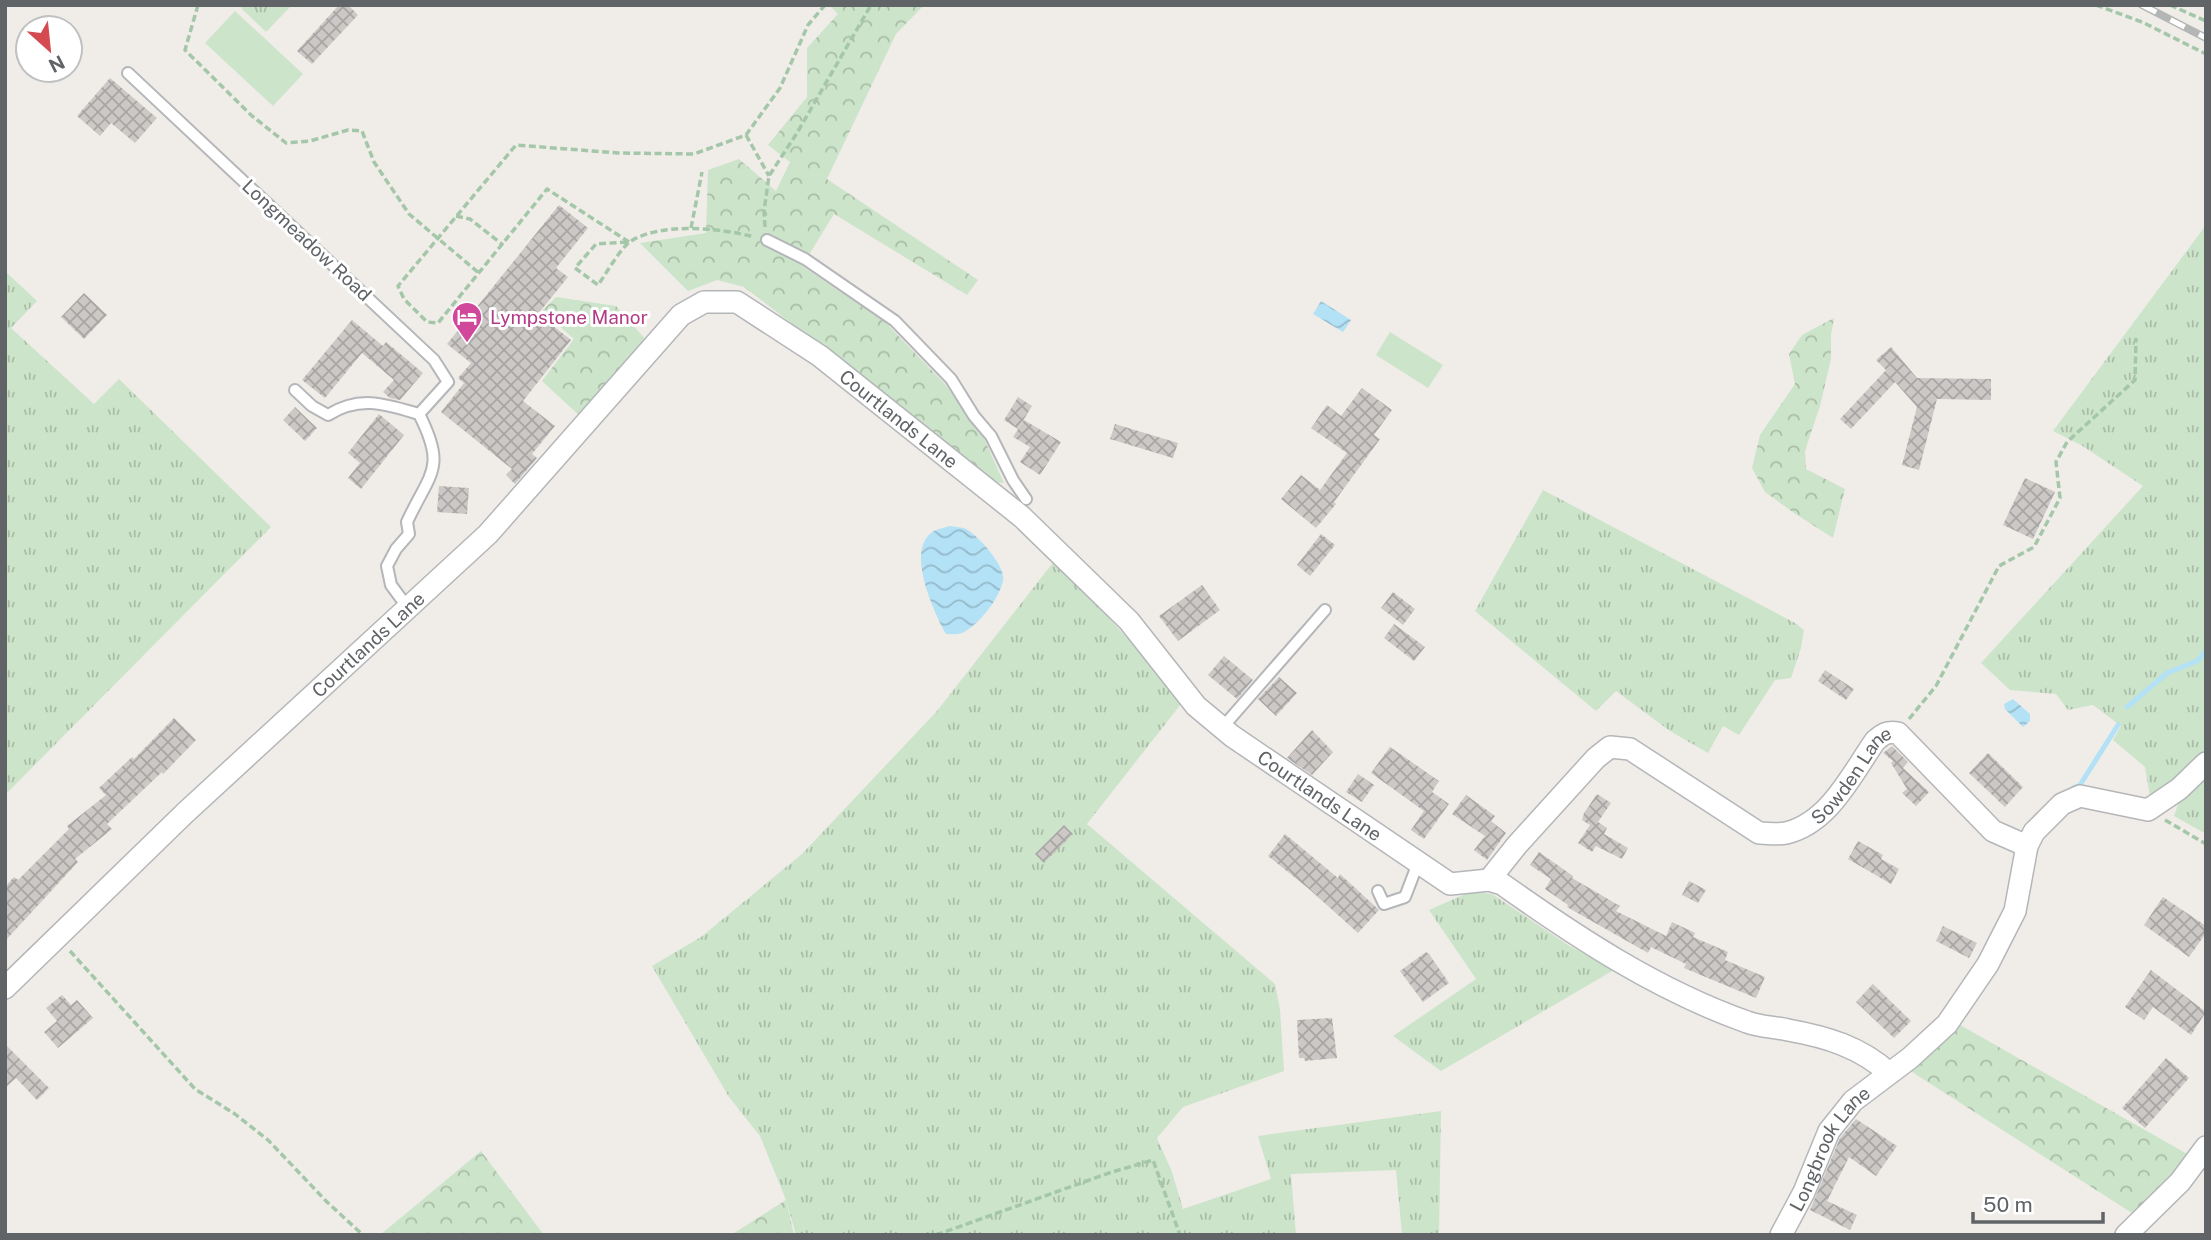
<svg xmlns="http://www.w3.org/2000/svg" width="2211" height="1240" font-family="'Public Sans',sans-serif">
<defs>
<pattern id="grass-tufts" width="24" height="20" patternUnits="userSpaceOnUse" patternTransform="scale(1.75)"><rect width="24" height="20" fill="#cce4c9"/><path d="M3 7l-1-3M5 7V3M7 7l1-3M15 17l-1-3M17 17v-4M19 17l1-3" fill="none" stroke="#a9bca7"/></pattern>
<pattern id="forest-crowns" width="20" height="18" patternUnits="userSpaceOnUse" patternTransform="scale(1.75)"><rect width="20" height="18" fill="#cce4c9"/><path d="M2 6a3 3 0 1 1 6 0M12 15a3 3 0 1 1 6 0" fill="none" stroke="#a9bca7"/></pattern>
<pattern id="water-waves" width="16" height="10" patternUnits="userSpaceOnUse" patternTransform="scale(1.75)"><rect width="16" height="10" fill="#b3e1f5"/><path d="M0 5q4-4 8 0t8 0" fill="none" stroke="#95baca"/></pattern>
<pattern id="building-cross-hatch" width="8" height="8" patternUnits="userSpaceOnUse" patternTransform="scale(1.75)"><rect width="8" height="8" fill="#cbc8c5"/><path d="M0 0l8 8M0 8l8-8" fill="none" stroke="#a8a6a4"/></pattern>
</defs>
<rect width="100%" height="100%" fill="#f0ede9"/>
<g fill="url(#grass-tufts)">
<path d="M 243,5 L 292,5 L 266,32 L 241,8 Z"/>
<path d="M 2206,225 L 2206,755 L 2185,778 L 2150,797 L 2145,767 L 2113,740 L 2121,726 L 2093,705 L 2068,710 L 2056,694 L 2010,690 L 1981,663 L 2143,486 L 2081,445 L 2053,431 Z"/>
<path d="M 5,271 L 37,301 L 11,328 L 94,404 L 119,379 L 271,527 L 5,795 Z"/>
<path d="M 1543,490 L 1795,623 L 1804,630 L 1801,648 L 1791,678 L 1775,680 L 1739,735 L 1723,726 L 1708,753 L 1670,731 L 1616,691 L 1596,711 L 1475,611 Z"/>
<path d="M 1055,560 L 1169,683 L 1181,704 L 1087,824 L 1275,984 L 1280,1009 L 1284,1071 L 1183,1107 L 1157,1138 L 1172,1172 L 1183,1209 L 1271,1179 L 1258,1136 L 1441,1111 L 1439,1235 L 1402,1235 L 1396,1170 L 1291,1174 L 1296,1235 L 796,1235 L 786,1200 L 760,1136 L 729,1097 L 652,966 L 701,937 L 802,854 L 937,711 Z"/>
<path d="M 2206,776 L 2206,834 L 2174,816 L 2179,802 Z"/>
<path d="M 1472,891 L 1492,894 L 1568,945 L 1614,970 L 1441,1071 L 1393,1036 L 1476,979 L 1429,910 Z"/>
</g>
<g fill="url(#forest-crowns)">
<path d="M 829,5 L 924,5 L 896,34 L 827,179 L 978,280 L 967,295 L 834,214 L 802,266 L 886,323 L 944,383 L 982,434 L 1004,483 L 984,481 L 808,336 L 744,287 L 717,280 L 688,291 L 640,243 L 706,233 L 708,170 L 739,159 L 776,191 L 790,162 L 768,145 L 807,97 L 807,48 L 838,14 Z"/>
<path d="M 556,297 L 616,306 L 647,341 L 582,418 L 542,381 L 574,339 L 542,311 Z"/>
<path d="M 1834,318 L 1831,335 L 1831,359 L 1820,406 L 1805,451 L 1806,469 L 1845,489 L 1833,538 L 1794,513 L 1765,492 L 1752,468 L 1760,435 L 1795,384 L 1789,354 L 1802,335 Z"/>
<path d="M 1955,1022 L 2189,1155 L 2135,1215 L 1909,1070 Z"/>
<path d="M 481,1151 L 544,1235 L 380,1235 Z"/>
<path d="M 786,1200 L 794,1235 L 731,1235 Z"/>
</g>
<g fill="#cce4c9">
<path d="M 235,11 L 303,74 L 273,106 L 205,43 Z"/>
<path d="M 1390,332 L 1443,365 L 1428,388 L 1376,355 Z"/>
</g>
<g fill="url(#water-waves)">
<path d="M 1321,301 L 1351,320 L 1343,332 L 1313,314 Z"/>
<path d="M 950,526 C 955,527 962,527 966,529 C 979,536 1007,568 1003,581 C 999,599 979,625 962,633 C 957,635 951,634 946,634 C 934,612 904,548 934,531 C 939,529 945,527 950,526 Z"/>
<path d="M 2013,699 L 2030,714 L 2030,721 L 2023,727 L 2005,709 L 2004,704 Z"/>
</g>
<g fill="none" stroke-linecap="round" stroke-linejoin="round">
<g stroke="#b3e1f5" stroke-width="5">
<path d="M 2127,707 L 2167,673 L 2197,661 L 2206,651"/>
<path d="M 2073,788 L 2080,785 L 2118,725"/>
</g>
</g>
<g fill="url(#building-cross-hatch)">
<path d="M 339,5 L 348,5 L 358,15 L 312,64 L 297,51 Z"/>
<path d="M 110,78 L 157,118 L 135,143 L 111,123 L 100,136 L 77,116 Z"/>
<path d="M 559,205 L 588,228 L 556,268 L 568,277 L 538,314 L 571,340 L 523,401 L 555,426 L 532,454 L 537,458 L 515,484 L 506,475 L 512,469 L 441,412 L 464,383 L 458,378 L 471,363 L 447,344 Z"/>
<path d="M 84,293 L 107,315 L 84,339 L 61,317 Z"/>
<path d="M 352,320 L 383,346 L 386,342 L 423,373 L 400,400 L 390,398 L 383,392 L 394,380 L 362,353 L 325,398 L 302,380 Z"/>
<path d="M 1891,347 L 1917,378 L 1991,379 L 1991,400 L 1937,399 L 1919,470 L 1902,465 L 1917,407 L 1895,382 L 1851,429 L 1840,419 L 1886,370 L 1876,360 Z"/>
<path d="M 1362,388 L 1392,410 L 1374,435 L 1380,439 L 1334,502 L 1336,504 L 1316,528 L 1281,499 L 1301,475 L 1320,490 L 1347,453 L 1311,428 L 1327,405 L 1341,416 Z"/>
<path d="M 1018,397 L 1032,406 L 1018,429 L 1004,420 Z"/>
<path d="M 295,407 L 317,428 L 305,441 L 283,420 Z"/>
<path d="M 379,414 L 404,435 L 361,489 L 348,478 L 360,463 L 348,453 Z"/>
<path d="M 1024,420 L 1061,442 L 1040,475 L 1020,462 L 1030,447 L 1013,437 Z"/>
<path d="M 1115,424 L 1178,443 L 1173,458 L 1110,439 Z"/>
<path d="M 2025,478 L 2055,492 L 2033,539 L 2003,525 Z"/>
<path d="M 439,486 L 469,488 L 467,514 L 437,512 Z"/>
<path d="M 1321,534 L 1335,545 L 1310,576 L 1297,565 Z"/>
<path d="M 1202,585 L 1220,610 L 1178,641 L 1159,616 Z"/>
<path d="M 1393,592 L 1415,609 L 1403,625 L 1381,608 Z"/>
<path d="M 1394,624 L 1425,647 L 1414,661 L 1384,638 Z"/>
<path d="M 1224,656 L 1253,680 L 1237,699 L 1208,675 Z"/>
<path d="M 1825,670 L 1854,689 L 1846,700 L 1818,681 Z"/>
<path d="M 1279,677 L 1297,693 L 1276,716 L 1258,699 Z"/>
<path d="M 174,718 L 196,740 L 163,774 L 162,772 L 107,824 L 112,829 L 75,859 L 78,862 L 5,941 L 5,887 L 14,877 L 18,880 L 69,829 L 67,826 L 106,795 L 99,788 L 132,757 L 134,759 Z"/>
<path d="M 1312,730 L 1333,752 L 1312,775 L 1287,758 Z"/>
<path d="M 1892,746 L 1908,762 L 1903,768 L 1929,792 L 1916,806 L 1902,793 L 1907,789 L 1891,763 L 1893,761 L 1883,753 Z"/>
<path d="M 1390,747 L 1439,781 L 1432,792 L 1449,804 L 1424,839 L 1411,830 L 1424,811 L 1371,773 Z"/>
<path d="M 1988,753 L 2023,787 L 2005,807 L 1969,773 Z"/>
<path d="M 1358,774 L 1374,785 L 1362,802 L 1346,792 Z"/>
<path d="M 1597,794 L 1611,803 L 1598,822 L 1607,828 L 1604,834 L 1628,848 L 1622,859 L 1596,846 L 1592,852 L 1578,843 L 1590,825 L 1582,820 L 1584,813 Z"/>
<path d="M 1466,795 L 1495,816 L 1491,821 L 1506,833 L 1487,860 L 1474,850 L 1485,836 L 1452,814 Z"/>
<path d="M 1064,825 L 1073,834 L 1044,863 L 1035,854 Z"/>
<path d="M 1285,834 L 1338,878 L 1340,874 L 1379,910 L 1358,933 L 1309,889 L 1268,856 Z"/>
<path d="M 1858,841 L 1883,855 L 1881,859 L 1899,869 L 1891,884 L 1848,859 Z"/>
<path d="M 1539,852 L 1573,876 L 1572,878 L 1620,906 L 1616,911 L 1666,936 L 1672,922 L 1695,933 L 1693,937 L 1728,952 L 1725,960 L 1765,977 L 1756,998 L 1684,968 L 1686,964 L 1651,947 L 1648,953 L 1567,907 L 1568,905 L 1545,889 L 1551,879 L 1530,865 Z"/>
<path d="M 1689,881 L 1706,890 L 1698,903 L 1682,895 Z"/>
<path d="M 2163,897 L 2206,926 L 2206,933 L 2189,957 L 2144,925 Z"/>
<path d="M 1943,926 L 1977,943 L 1969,958 L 1936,941 Z"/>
<path d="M 1426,952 L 1429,954 L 1449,983 L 1423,1002 L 1400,971 Z"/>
<path d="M 2151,970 L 2206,1012 L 2191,1035 L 2153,1007 L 2144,1020 L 2125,1007 Z"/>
<path d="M 1873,984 L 1911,1021 L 1894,1038 L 1856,1002 Z"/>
<path d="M 62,995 L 71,1005 L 77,1000 L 93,1018 L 58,1048 L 44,1032 L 57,1021 L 46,1008 Z"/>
<path d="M 1332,1018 L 1337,1058 L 1305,1061 L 1304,1058 L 1299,1058 L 1297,1020 Z"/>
<path d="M 5,1044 L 49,1088 L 37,1100 L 16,1078 L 5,1088 Z"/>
<path d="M 2166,1058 L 2189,1078 L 2145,1128 L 2122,1108 Z"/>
<path d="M 1856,1119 L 1897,1146 L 1876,1176 L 1849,1157 L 1827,1201 L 1857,1215 L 1850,1230 L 1810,1210 L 1840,1138 Z"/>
</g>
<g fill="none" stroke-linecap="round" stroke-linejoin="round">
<g stroke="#b4b6b9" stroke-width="14">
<g id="service">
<path d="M 128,73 L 434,360 L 448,382 L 419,414"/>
<path d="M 767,240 L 805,259 L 895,321 L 951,379 L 974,416 L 991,436 L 1013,480 L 1026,499"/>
<path d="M 295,390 L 312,406 L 328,415 C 360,395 385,404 419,414 C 447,469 430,472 407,522 L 409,534 L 396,549 L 387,566 L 391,585 L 408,608"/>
<path d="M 1222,728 L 1325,610"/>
<path d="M 1378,891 L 1384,904 L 1405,897 L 1418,863"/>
</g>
</g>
<g stroke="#b4b6b9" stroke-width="24">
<g id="minor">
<path id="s1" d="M 1489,880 L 1517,845 L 1596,758 L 1610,747 L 1630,749 L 1759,833 C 1768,833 1778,835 1786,833 C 1829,823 1852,774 1875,741 C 1883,734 1887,731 1898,733 L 1993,831 L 2027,846"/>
<path id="s2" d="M 5,988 L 185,813 L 488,534 L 681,315 L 704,302 L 737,302 L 820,356 L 1022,517 L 1129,621 L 1196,706 L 1232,736 L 1450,884 L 1489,880 L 1502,884 C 1578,938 1657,990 1747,1022 C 1760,1027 1775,1027 1788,1030 C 1827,1037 1860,1047 1889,1073"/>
<path id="s3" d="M 1781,1235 L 1804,1192 L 1829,1131 L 1853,1101 L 1910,1058 L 1947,1024 L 1988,964 L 2015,911 L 2027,846 L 2034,832 L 2062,804 L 2080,796 L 2148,810 L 2179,789 L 2206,763"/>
<path d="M 2126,1235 L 2180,1182 L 2206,1147"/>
</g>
</g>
<g stroke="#a4c7a9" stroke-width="3.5" stroke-dasharray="7 3.5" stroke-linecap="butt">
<path d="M 198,5 L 185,50 L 251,115 L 286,143 L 310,141 L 348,130 L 362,131 L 374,162 L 409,214 L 479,273"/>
<path d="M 2096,5 L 2142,22 L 2206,54"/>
<path d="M 2170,5 L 2206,21"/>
<path d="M 746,135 L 769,176"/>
<path d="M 456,216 L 470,219 L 503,245"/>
<path d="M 765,227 L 764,211 L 769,176 L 797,133 L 871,5"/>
<path d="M 691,228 L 702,172"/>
<path d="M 627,242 L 596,244 L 575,268 L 598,285 C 606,274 621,247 631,241 C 662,222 721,228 754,237"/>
<path d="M 629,242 L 547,189 L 438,323 L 427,322 L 404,299 L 398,286 L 516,145 L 618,153 L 694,154 L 746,135 L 780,88 L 808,25 L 825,5"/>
<path d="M 1909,719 L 1936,686 L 1999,566 L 2034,547 L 2060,498 L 2056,462 L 2067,442 L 2135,380 L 2136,338"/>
<path d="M 2165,820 L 2206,844"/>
<path d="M 70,951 L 195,1089 L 235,1114 L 268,1140 L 327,1202 L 363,1235"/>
<path d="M 936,1235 L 1109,1173 L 1153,1160 L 1180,1235"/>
</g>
<use href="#service" stroke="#fff" stroke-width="10"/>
<use href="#minor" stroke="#fff" stroke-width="21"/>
<g stroke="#b4b5b5" stroke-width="8">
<path id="rail" d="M 2142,5 L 2206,38"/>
</g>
<use href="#rail" stroke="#fff" stroke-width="5" stroke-dasharray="16" stroke-linecap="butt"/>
</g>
<defs>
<g id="hotel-pin" transform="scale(1.575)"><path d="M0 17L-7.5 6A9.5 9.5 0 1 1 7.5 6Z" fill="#d1479c" stroke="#fff"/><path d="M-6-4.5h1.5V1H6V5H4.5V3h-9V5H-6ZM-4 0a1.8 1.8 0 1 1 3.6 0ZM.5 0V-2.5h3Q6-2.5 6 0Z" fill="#fff"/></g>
</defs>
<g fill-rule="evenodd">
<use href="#hotel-pin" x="467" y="317"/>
</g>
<g text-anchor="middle" stroke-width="6" stroke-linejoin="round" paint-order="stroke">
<g font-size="19" fill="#606467" stroke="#fff">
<text transform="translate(307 240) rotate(43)" y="7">Longmeadow Road</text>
<text dy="7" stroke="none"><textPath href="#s2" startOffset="1214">Courtlands Lane</textPath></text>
<text dy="7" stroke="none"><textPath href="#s2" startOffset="500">Courtlands Lane</textPath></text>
<text dy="7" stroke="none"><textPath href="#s1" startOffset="471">Sowden Lane</textPath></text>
<text dy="7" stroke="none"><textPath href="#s2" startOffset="1782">Courtlands Lane</textPath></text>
<text dy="7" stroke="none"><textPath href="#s3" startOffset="100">Longbrook Lane</textPath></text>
</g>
<g font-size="19" fill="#b23c85" stroke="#fff" text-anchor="start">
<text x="490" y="324">Lympstone Manor</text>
</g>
</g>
<rect width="2211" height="1240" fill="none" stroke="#606467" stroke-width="14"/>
<g transform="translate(49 49) rotate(153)"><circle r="33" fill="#ffffff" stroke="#bfc1c2" stroke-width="2"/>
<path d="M0-5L12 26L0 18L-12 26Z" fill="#d54951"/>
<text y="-10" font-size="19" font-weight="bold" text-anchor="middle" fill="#606467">N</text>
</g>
<path d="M1973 1212v10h130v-10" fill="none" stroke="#606467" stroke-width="3.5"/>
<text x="1983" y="1212" font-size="21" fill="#606467" stroke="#ffffff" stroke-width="5" paint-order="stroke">50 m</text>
</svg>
